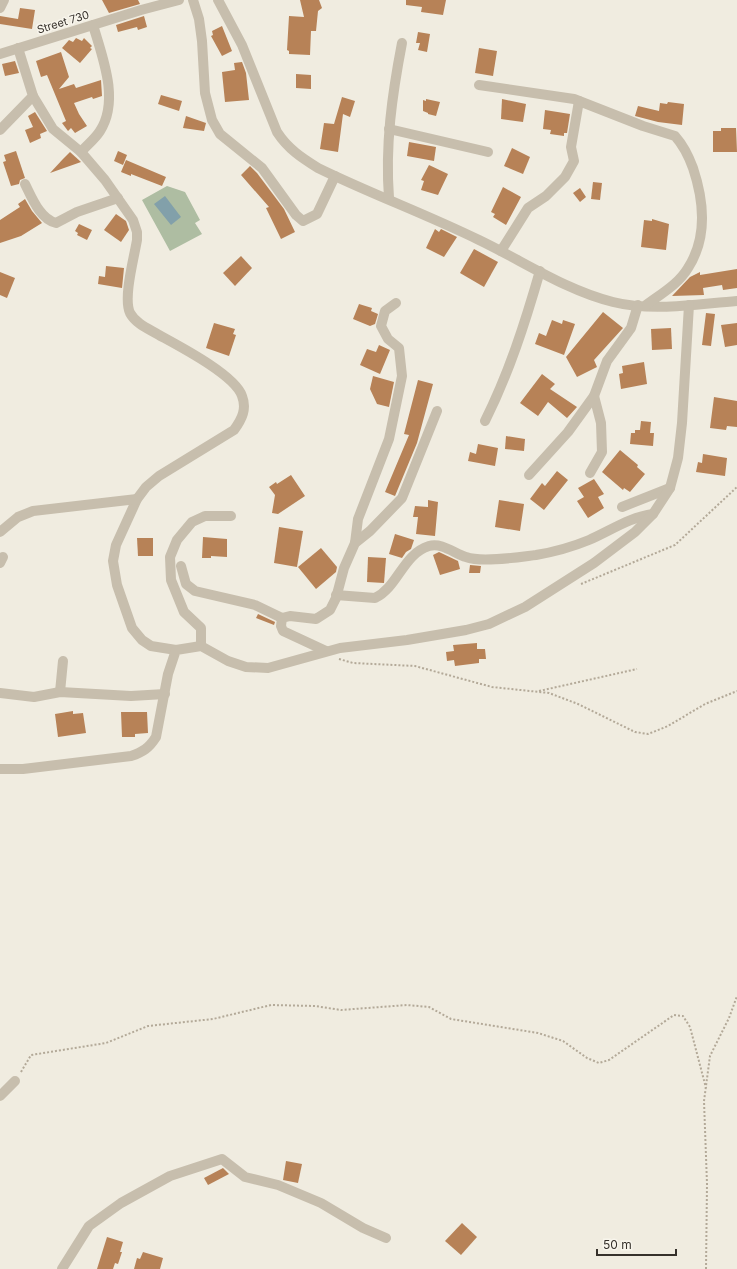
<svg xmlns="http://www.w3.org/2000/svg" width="737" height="1269" font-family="Inter,sans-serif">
<rect width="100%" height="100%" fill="#f0ece0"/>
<path fill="#aebda2" d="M 167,186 L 185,192 L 200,220 L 195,223 L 202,234 L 170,251 L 142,200 Z"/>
<path fill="#82a0aa" d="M 165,196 L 181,217 L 171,225 L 154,204 Z"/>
<g fill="#b78257">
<path d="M 102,0 L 138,0 L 140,4 L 109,13 Z"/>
<path d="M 300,0 L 319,0 L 322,8 L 318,11 L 316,31 L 311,31 L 310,55 L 289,54 L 289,51 L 287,50 L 289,16 L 304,17 Z"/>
<path d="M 406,0 L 446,0 L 443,15 L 421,12 L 422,7 L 406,5 Z"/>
<path d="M 20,8 L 35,10 L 32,29 L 0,24 L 0,16 L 18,19 Z"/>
<path d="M 144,16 L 147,27 L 138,30 L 137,27 L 118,32 L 116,25 Z"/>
<path d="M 222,26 L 232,51 L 222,56 L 211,36 L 213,35 L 212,31 Z"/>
<path d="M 418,32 L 430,34 L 427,52 L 418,50 L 420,43 L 416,43 Z"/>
<path d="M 76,38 L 82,41 L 84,38 L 92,46 L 90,48 L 92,49 L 80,63 L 62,48 L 69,40 L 73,42 Z"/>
<path d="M 479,48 L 497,51 L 493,76 L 475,73 Z"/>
<path d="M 61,52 L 69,77 L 59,89 L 74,84 L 76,88 L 101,80 L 102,96 L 93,99 L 92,97 L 74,103 L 79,114 L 87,126 L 75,133 L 71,128 L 68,131 L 62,123 L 66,121 L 47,75 L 41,77 L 36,61 Z"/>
<path d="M 15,61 L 19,73 L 5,76 L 2,64 Z"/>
<path d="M 242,62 L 246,73 L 249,100 L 225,102 L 222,72 L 235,70 L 234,63 Z"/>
<path d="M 296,74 L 311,75 L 311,89 L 296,88 Z"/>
<path d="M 161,95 L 182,101 L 179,111 L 158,104 Z"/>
<path d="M 342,97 L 355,101 L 350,117 L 343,114 L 338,152 L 320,149 L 324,123 L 334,124 Z"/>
<path d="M 426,99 L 440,102 L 436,116 L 428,114 L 428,113 L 423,111 L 423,100 L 426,101 Z"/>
<path d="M 502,99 L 526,104 L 523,122 L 501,119 Z"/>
<path d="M 668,102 L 684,104 L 682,125 L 658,122 L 635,116 L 638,106 L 659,111 L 660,103 L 667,104 Z"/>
<path d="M 545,110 L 570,114 L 567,133 L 564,133 L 564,136 L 550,134 L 551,130 L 543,129 Z"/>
<path d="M 35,112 L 47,131 L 40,134 L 41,138 L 30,143 L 25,130 L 33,127 L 28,116 Z"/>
<path d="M 186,116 L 206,123 L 204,131 L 183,128 Z"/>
<path d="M 721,128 L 736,128 L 737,152 L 713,152 L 713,131 L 721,131 Z"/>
<path d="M 409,142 L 436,147 L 434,161 L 407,156 Z"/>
<path d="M 512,148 L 530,157 L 523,174 L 504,166 Z"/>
<path d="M 16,151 L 25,178 L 20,180 L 19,184 L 11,186 L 3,162 L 6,161 L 4,155 Z"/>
<path d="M 118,151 L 127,155 L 123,165 L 114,161 Z"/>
<path d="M 70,152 L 81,162 L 50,173 L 63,159 Z"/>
<path d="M 126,160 L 166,177 L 162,186 L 131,174 L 131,176 L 121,172 Z"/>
<path d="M 429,165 L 448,174 L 438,195 L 421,190 L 424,181 L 421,180 Z"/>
<path d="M 250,166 L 257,173 L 284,209 L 295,232 L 281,239 L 266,208 L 269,207 L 241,175 Z"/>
<path d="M 593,182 L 602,183 L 600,200 L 591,199 Z"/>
<path d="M 503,187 L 521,197 L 506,225 L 493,217 L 495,214 L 491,212 Z"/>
<path d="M 580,188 L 586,197 L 580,202 L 573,193 Z"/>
<path d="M 25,199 L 32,211 L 42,223 L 21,236 L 0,243 L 0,220 L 20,207 L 18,204 Z"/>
<path d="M 116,214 L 126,221 L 129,230 L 121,242 L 104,230 Z"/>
<path d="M 652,219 L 669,224 L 666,250 L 641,247 L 644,220 L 652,221 Z"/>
<path d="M 79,224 L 92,230 L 87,240 L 77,235 L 78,233 L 75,231 Z"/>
<path d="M 435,229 L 439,232 L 441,229 L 457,237 L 444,257 L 426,248 Z"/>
<path d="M 474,249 L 498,262 L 484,287 L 460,273 Z"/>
<path d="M 241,256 L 252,268 L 235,286 L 223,273 Z"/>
<path d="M 106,266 L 124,268 L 122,288 L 98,284 L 99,276 L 105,277 Z"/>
<path d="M 737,269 L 737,288 L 723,290 L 722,285 L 703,288 L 704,295 L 672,296 L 690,277 L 700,272 L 700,275 Z"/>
<path d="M 0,272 L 15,278 L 7,298 L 0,295 Z"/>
<path d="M 359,304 L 372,308 L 371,311 L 378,314 L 375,324 L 370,326 L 353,319 Z"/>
<path d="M 603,312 L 623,328 L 594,360 L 597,367 L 577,377 L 566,357 Z"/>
<path d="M 706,313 L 715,314 L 711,346 L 702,345 Z"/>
<path d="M 552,320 L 562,324 L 563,320 L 575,324 L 564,355 L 535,344 L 539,333 L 546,336 Z"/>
<path d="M 214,323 L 235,329 L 233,334 L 236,335 L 229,356 L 206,348 Z"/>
<path d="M 737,323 L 737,345 L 725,347 L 721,325 Z"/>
<path d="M 671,328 L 672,349 L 652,350 L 651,329 Z"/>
<path d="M 379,345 L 390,350 L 380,374 L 360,365 L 367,349 L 376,352 Z"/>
<path d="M 644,362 L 647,384 L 621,389 L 619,374 L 623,373 L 622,366 Z"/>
<path d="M 542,374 L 555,384 L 550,389 L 577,407 L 567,418 L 548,402 L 538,416 L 520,403 Z"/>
<path d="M 373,376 L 394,382 L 389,407 L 377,404 L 370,389 Z"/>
<path d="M 418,380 L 433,384 L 417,443 L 395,496 L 385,492 L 409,435 L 404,434 Z"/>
<path d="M 714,397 L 737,401 L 737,427 L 727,426 L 726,430 L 710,428 Z"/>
<path d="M 641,421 L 651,422 L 650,433 L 654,433 L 653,446 L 630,444 L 631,433 L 635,433 L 635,430 L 640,430 Z"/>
<path d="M 506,436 L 525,439 L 524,451 L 505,449 Z"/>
<path d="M 478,444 L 498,448 L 495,466 L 468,461 L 470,452 L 476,454 Z"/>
<path d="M 620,450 L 638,465 L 637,467 L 645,474 L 630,492 L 624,488 L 623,490 L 602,472 Z"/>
<path d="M 703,454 L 727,458 L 725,476 L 696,472 L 698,462 L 702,463 Z"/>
<path d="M 557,471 L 568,480 L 544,510 L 530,499 L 542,483 L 545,486 Z"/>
<path d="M 291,475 L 305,496 L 278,514 L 272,513 L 275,495 L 269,487 L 276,482 L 277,484 Z"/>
<path d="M 594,479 L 604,494 L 598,497 L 604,508 L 588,518 L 577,501 L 584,497 L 578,488 Z"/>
<path d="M 428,500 L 438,502 L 435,536 L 416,534 L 418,517 L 413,517 L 415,506 L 428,507 Z"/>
<path d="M 499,500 L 524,504 L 520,531 L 495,527 Z"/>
<path d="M 279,527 L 303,531 L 297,567 L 274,563 Z"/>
<path d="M 395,534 L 414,540 L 411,549 L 406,552 L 402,558 L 389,554 Z"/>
<path d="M 203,537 L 227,539 L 227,557 L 211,556 L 211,558 L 202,558 Z"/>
<path d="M 137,538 L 153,538 L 153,556 L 138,556 Z"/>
<path d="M 321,548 L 337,567 L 336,572 L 316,589 L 298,567 Z"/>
<path d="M 439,552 L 458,561 L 460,569 L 440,575 L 433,555 Z"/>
<path d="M 368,557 L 386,558 L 384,583 L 367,582 Z"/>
<path d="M 470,565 L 481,566 L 480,573 L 469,573 Z"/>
<path d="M 258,614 L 275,622 L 274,625 L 256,618 Z"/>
<path d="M 477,643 L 477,649 L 485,649 L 486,659 L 479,659 L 479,663 L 455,666 L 454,660 L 447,661 L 446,652 L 454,651 L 453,645 Z"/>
<path d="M 73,711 L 73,714 L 83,713 L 86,733 L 58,737 L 55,714 Z"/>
<path d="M 121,712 L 147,712 L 148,733 L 135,734 L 135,737 L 122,737 Z"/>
<path d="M 286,1161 L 302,1164 L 298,1183 L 283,1180 Z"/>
<path d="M 223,1168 L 229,1174 L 208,1185 L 204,1178 Z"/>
<path d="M 462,1223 L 477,1237 L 461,1255 L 445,1241 Z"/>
<path d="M 107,1237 L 123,1242 L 120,1252 L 122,1252 L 118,1264 L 115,1263 L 113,1269 L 97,1269 Z"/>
<path d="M 143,1252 L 163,1258 L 160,1269 L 134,1269 L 137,1258 L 140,1259 Z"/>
</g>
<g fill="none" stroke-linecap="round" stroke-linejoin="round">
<g stroke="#b3a998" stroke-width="2" stroke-dasharray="2 2" stroke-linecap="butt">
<path d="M 581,584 L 675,545 L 737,487"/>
<path d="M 339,659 L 353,663 L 415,666 L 492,687 L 549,693 L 578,704 L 635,732 L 648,734 L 668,726 L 705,704 L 737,691"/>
<path d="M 539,691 L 637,669"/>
<path d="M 21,1072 L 31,1055 L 106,1043 L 148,1026 L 213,1019 L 271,1005 L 315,1006 L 341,1010 L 407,1005 L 429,1007 L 451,1019 L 538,1033 L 563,1041 L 587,1058 L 599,1063 L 609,1060 L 674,1015 L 683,1016 L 690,1027 L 706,1088"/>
<path d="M 706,1269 L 707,1184 L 704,1101 L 710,1056 L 729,1018 L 737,996"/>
</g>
<g stroke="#c7bead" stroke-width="10">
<path d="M 193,0 L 199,19 L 202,41 L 205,93 L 212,120 L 220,134 L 262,168 L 296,215 L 303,221 L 317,214 L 335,176"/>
<path d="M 218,0 L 242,45 L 277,132 C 288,149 302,158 318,168 C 371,194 426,214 479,240 C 523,261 565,290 613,302 C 653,312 697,304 737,301"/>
<path d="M 0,8 L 4,0"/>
<path d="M 0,54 L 141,10 L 179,0"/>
<path d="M 479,85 L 574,99 L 643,126 L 675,136 C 683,145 689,157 693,168 C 704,201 708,237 688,268 C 678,285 659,295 645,306"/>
<path d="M 33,96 L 53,129 L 81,152 L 105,180 L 133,220 L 137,232 L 137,240 C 134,258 123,298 130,313 C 136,324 149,329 159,335 C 179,346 235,375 242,396 C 247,409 242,419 234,430 L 159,476 L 146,487 L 137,499 L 116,545 L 113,561 L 117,585 L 132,628 L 142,640 L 151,646 L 176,650"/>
<path d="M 389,129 L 488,152"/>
<path d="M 0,130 L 33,96 L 18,48"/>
<path d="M 81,152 C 87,145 95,139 100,131 C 120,100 102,56 93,25"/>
<path d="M 25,184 C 32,198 40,219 56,223 L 77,212 L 118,198"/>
<path d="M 389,198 C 385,145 392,95 402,43"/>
<path d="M 501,251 L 528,208 L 546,196 L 565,177 L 574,161 L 571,147 L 579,101"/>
<path d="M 485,421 C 509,373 525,323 540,271"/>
<path d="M 590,473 L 602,452 L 601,423 L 594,396"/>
<path d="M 529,475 L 568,432 L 594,396 L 607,361 L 631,328 L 638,305"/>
<path d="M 622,507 L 670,488"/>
<path d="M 0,532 L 18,517 L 33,511 L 137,499"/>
<path d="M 355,543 L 358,519 L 389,439 L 402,376 L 399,348 L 388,339 L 381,326 L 385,311 L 396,303"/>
<path d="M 0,563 L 3,557"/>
<path d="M 181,566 L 186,584 L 195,591 L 255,605 L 282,618"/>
<path d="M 336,595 L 375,598 C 398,587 403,554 429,546 C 442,542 455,554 466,557 C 482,563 519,557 536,555 C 554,552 572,547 589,540 C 610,531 630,517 653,514"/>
<path d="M 201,646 L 201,628 L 184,612 L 171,580 L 170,557 L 177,540 L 192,522 L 205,516 L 231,516"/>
<path d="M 326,651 L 283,631 L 281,626 L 282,618 L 290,616 L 316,619 L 330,610 L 336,598 L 344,568 L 355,543 L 370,531 L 402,498 L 437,411"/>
<path d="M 60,692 L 63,661"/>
<path d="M 0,693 L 34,697 L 60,692 L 131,696 L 165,694"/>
<path d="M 0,769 L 23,769 L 131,756 C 143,752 149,748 156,737 L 168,674 L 176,650 L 201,646 L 228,661 L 246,667 L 268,668 L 340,648 L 407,640 L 466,630 L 489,624 L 525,607 L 594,563 L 635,532 L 653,514 L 670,488 L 678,458 L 682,423 L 689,305"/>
<path d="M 0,1096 L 15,1081"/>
<path d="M 62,1269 L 89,1226 L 121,1203 L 170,1176 L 222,1159 L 245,1177 L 278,1185 L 321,1203 L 363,1228 L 386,1238"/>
</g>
</g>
<g text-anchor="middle" stroke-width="3" stroke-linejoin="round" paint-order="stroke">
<g font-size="11" fill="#36312b" stroke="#f8f5ec">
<text transform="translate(63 22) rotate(-17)" y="4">Street 730</text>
</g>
</g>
<path d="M597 1249v6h79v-6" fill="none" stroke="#36312b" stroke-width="2"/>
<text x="603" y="1249" font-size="12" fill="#36312b" stroke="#f8f5ec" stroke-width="3" paint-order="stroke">50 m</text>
</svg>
